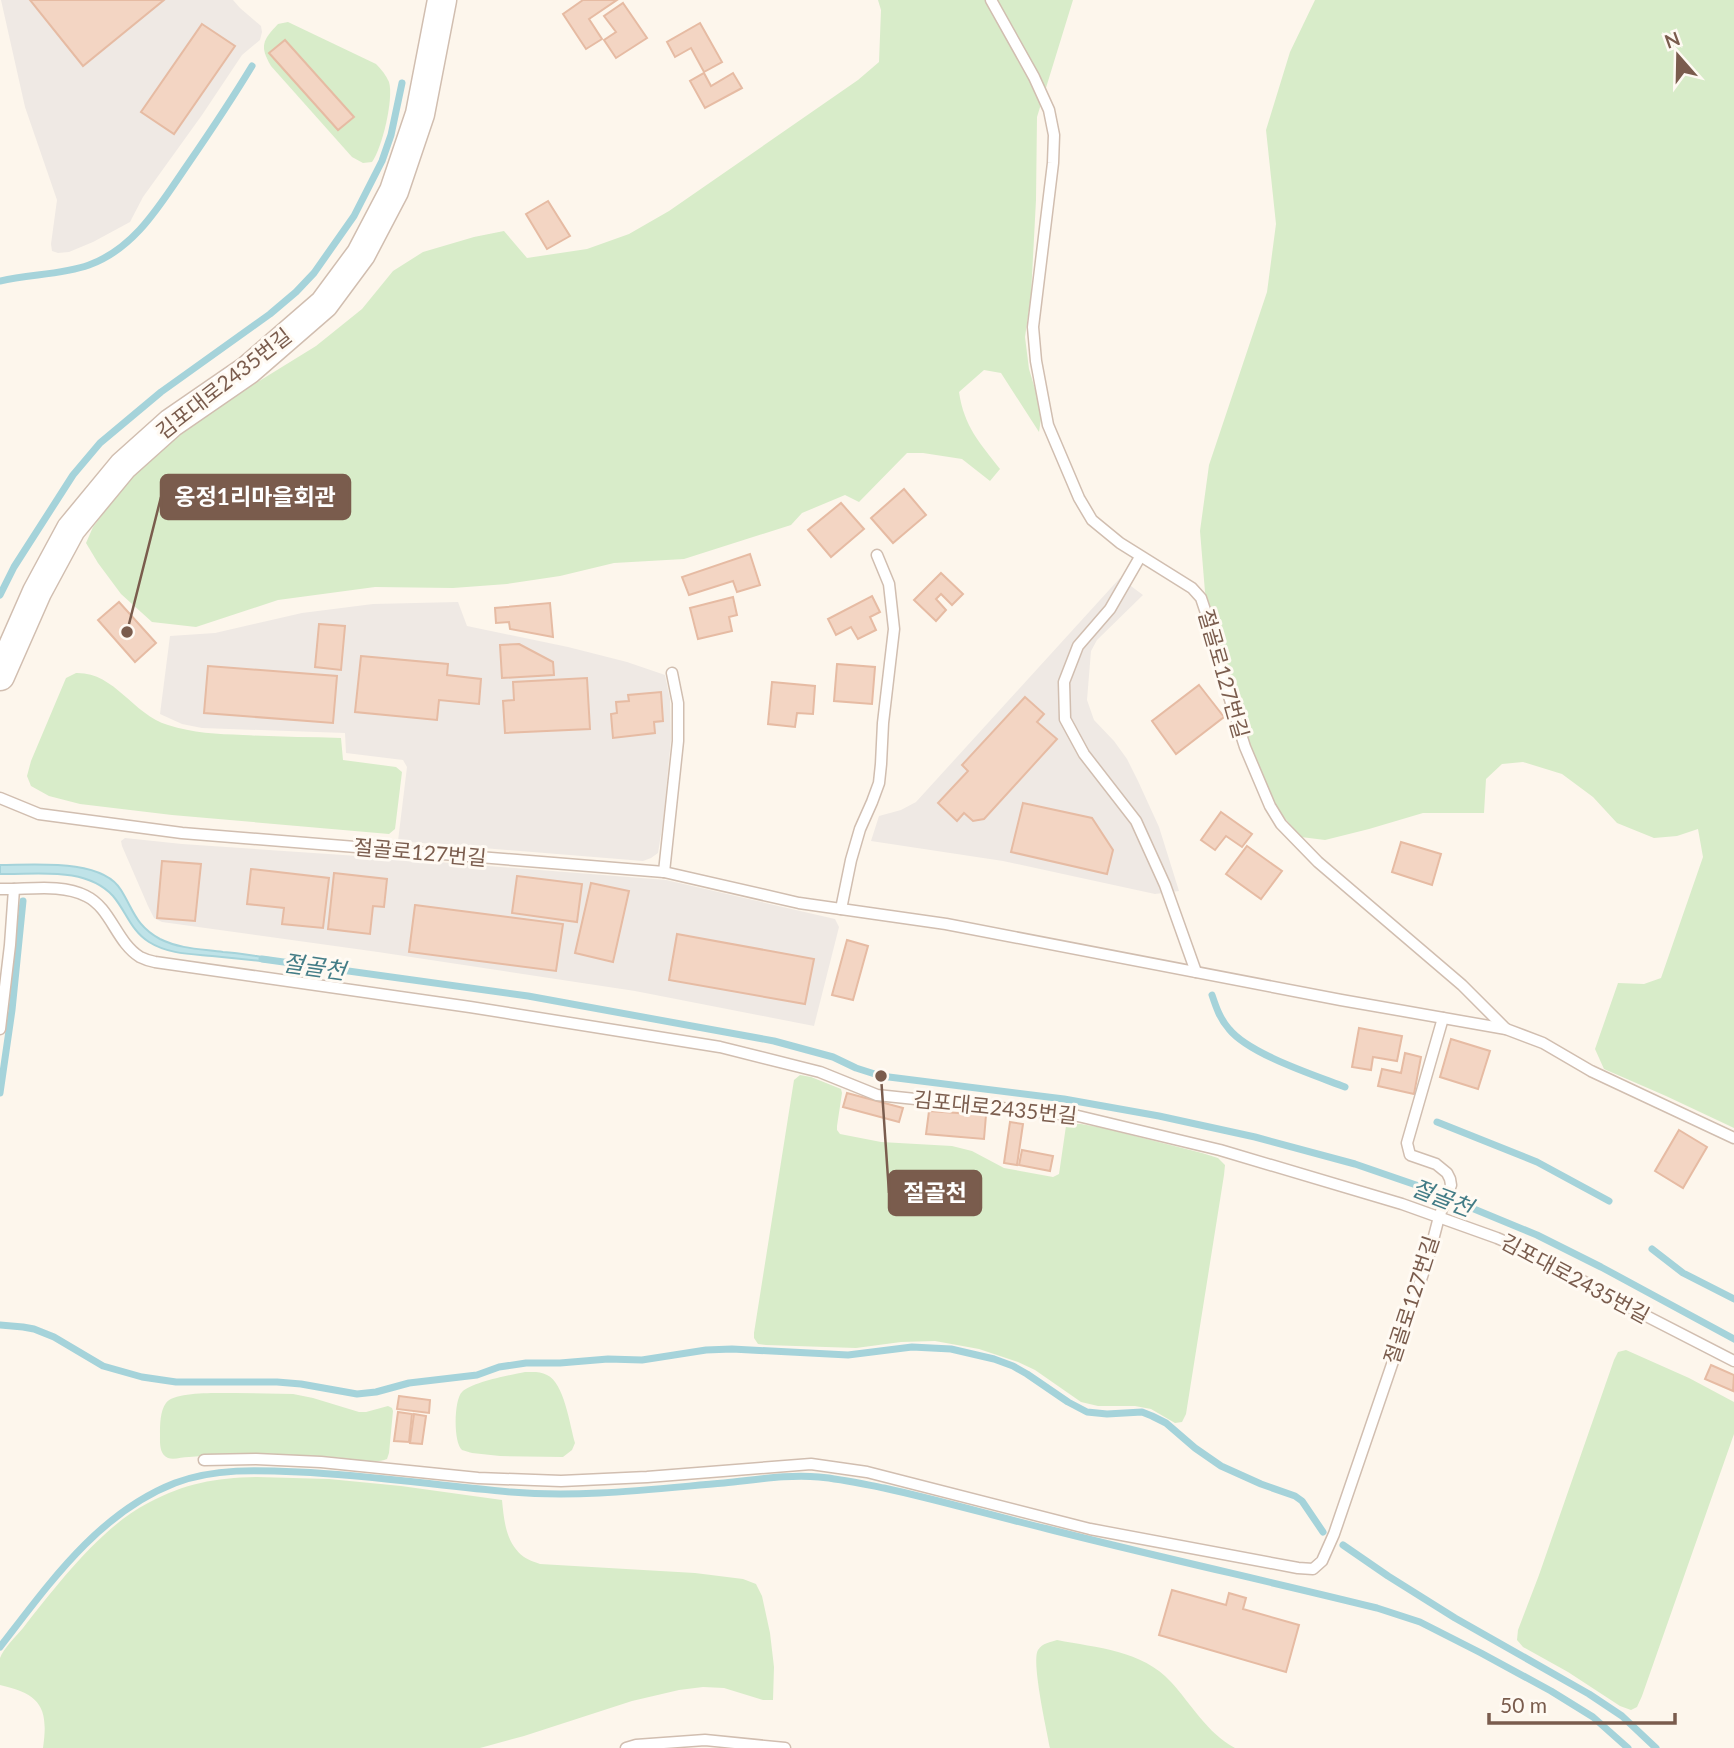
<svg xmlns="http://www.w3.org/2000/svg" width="1734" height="1748" font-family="Lato,'Noto Sans KR',sans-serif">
<rect width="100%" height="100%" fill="#fdf6ec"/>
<g fill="#efe9e4">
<path d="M 1,0 L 233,0 L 240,8 L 261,26 L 262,32 L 260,40 L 242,55 L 202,115 L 143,197 L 130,222 L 93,242 L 69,252 L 58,253 L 52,251 L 51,244 L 57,200 L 25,107 Z"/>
<path d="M 1120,578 L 1143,595 L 1097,640 L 1091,651 L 1087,700 L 1094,720 L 1114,741 L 1127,759 L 1138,781 L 1159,827 L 1179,891 L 1155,894 L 1003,861 L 871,841 L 879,816 L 901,810 L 916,802 Z"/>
<path d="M 458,602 L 467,626 L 568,647 L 627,662 L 665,675 L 670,699 L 671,739 L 663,822 L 658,853 L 651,858 L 643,861 L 398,841 L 407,767 L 403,760 L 346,753 L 345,733 L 202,728 L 182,724 L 160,714 L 170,636 L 215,633 L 302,613 L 373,604 Z"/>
<path d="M 125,838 L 182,844 L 388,858 L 666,880 L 835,919 L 839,927 L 814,1026 L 635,991 L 378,952 L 162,922 L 154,918 L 148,906 L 122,846 L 121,841 Z"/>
</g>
<g fill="#d8ecc9">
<path d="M 878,0 L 1073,0 L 1037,117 L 1036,200 L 1031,295 L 1025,337 L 1029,369 L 1042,412 L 1039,432 L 1001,373 L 984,370 L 959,392 C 964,426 979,442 1000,469 L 990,481 L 962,459 L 923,453 L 907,453 L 859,502 L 845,495 L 802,513 L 791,525 L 684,559 L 614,563 L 560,576 L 507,584 L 453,588 L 375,587 L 278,600 L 196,627 L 152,622 L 121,594 L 98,563 L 86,543 L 93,527 L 128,481 L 156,454 L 193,425 L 248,388 L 316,346 L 362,309 L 393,271 L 423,252 L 474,237 L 504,231 L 527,258 L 587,249 L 629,234 L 669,211 L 858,80 L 879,62 L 881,10 Z"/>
<path d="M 1315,0 L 1734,0 L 1734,1128 L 1666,1096 L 1604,1069 L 1595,1049 L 1618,983 L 1644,984 L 1661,978 L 1703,857 L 1698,829 L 1677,836 L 1654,838 L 1617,823 L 1593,797 L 1562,774 L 1523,762 L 1502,764 L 1486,779 L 1484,813 L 1423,813 L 1369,829 L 1325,840 L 1301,837 L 1277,809 L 1250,749 L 1227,678 L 1205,592 L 1200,531 L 1209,465 L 1267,292 L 1276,224 L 1266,130 L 1290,52 Z"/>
<path d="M 288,22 L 376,64 C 381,69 386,75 389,82 C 394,99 382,148 372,162 L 363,163 L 352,157 L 271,66 C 259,46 263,40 278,24 Z"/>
<path d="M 76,673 C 115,672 132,714 168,725 C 193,733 217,734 243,735 C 276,737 308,737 341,738 L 343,760 L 396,767 L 402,772 L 395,829 L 389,834 L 172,815 L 80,804 L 49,796 L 31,786 L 27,776 L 31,761 L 66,678 Z"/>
<path d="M 800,1075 L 811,1077 L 841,1089 L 842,1093 L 837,1126 L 837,1130 L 840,1134 L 881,1142 L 952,1146 L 972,1151 L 1004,1168 L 1053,1177 L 1059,1174 L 1066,1126 L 1071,1124 L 1081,1124 L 1103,1128 L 1202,1153 L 1218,1158 L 1225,1165 L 1224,1175 L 1186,1414 L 1182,1422 L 1175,1423 L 1151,1409 L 1135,1406 L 1098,1406 L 1081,1402 L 1035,1370 L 1018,1362 L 979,1349 L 935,1341 L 901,1342 L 856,1348 L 766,1345 L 758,1344 L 754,1338 L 754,1333 L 794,1080 Z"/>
<path d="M 1626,1350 L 1689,1378 L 1734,1402 L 1734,1434 L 1642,1696 L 1637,1707 L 1631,1710 L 1620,1706 L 1568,1672 L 1523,1647 L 1517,1640 L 1518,1630 L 1539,1575 L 1614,1360 L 1618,1352 Z"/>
<path d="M 525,1372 C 532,1372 540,1371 547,1375 C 564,1382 570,1426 575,1443 L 572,1450 L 563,1457 L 500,1456 L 472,1453 C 471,1453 463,1450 462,1450 C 453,1443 454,1399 462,1392 C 472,1382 510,1375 525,1372 Z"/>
<path d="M 234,1393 L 293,1394 L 313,1398 L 359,1412 L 366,1412 L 388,1406 L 392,1408 L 393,1411 L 389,1453 L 387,1459 C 375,1465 348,1458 334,1457 C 315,1456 295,1455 275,1454 C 246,1453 218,1455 189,1457 C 182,1457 174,1460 168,1458 C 159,1454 160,1443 160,1434 C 160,1425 160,1411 166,1403 C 174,1391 220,1393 234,1393 Z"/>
<path d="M 257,1477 L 329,1479 L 401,1486 L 502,1500 C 504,1521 506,1544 524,1557 C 528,1560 535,1562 540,1564 L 695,1573 L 743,1579 L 756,1584 L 762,1596 L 770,1633 L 774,1667 L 773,1700 L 763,1700 L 724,1688 L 703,1687 L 679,1690 L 632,1701 L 524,1736 L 480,1748 L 43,1748 C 49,1707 40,1694 0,1685 C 0,1677 0,1665 0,1658 C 3,1649 17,1635 23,1628 C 56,1586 101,1527 148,1503 C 186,1483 215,1478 257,1477 Z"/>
<path d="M 1057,1640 C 1097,1648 1142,1650 1171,1682 C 1192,1705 1207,1733 1235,1748 L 1050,1748 C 1047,1731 1031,1661 1038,1650 C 1042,1643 1051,1642 1057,1640 Z"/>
</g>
<path fill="#bfe3e8" stroke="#a5d3da" stroke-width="2" d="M 0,865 C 33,865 102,858 121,890 C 134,911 136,926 160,939 C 180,949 201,949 223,952 C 239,953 255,956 270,958 L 271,962 C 251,960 232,958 212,956 C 191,954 168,954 149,942 C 131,931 126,911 113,896 C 85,866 37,875 0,874 Z"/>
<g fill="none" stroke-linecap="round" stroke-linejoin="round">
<g stroke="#a5d3da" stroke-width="7">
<path d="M 0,281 C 29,274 61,275 89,265 C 136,248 161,203 188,164 C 210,132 232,99 252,66"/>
<path d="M 0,595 L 14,567 L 73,475 L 100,443 L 161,392 L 270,314 L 296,292 L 314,273 L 354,216 L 382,161 L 391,135 L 402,83"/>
<path d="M 262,959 L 528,996 L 774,1041 L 833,1057 L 856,1068 L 881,1076 L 1064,1099 L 1159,1116 L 1255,1137 L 1355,1164 L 1416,1185 L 1537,1235 L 1601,1267 L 1734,1339"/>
<path d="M 1212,995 C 1216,1007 1220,1019 1229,1029 C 1249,1054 1314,1075 1345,1087"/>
<path d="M 0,1093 L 12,1010 L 23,901"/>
<path d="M 1437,1122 L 1537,1162 L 1609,1201"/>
<path d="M 1652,1249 L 1683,1273 L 1734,1299"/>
<path d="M 0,1325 L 23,1327 L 34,1329 L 54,1337 L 103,1366 L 142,1377 L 176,1382 L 277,1382 L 301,1384 L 357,1394 L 376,1392 L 409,1383 L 477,1375 L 499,1367 L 526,1363 L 560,1363 L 608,1359 L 642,1360 L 706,1350 L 732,1349 L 848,1355 L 912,1347 L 951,1349 L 994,1359 L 1013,1366 L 1027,1374 L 1068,1402 L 1087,1412 L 1107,1414 L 1142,1412 L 1152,1416 L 1166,1423 L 1195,1448 L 1221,1466 L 1261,1484 L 1295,1496 L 1302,1501 L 1323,1532"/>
<path d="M 1343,1545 L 1388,1576 L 1455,1618 L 1589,1694 L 1622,1716 L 1656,1748"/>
<path d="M 0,1647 C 49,1584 98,1513 175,1483 C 215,1468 257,1470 299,1472 C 370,1475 440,1486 511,1492 C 581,1498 653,1489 724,1483 C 755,1480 788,1474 819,1477 C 841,1479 863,1484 884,1488 C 939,1500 994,1516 1048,1529 C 1158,1557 1268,1581 1377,1608 L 1420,1622 L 1481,1653 L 1551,1691 L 1593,1717 L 1628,1748"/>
</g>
</g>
<g fill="#f3d5c3" stroke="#e6bba3" stroke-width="2">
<path d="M 30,0 L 164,0 L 83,66 Z"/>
<path d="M 583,0 L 617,0 L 589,19 L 602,39 L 586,49 L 563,14 Z"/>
<path d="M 623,3 L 647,38 L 616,58 L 604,40 L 616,32 L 604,16 Z"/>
<path d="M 700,23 L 722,62 L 704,72 L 691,48 L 675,57 L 667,42 Z"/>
<path d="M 202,24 L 235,46 L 174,134 L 141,112 Z"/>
<path d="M 285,40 L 354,117 L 338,130 L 269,53 Z"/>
<path d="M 704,73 L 711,86 L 733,73 L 742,88 L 705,108 L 690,81 Z"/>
<path d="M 548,201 L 570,236 L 547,249 L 526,214 Z"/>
<path d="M 904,489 L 926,515 L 893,543 L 871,518 Z"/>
<path d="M 841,503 L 864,529 L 831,557 L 808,530 Z"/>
<path d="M 750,554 L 760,585 L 737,592 L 733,581 L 689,595 L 682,577 Z"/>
<path d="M 941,573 L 963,594 L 952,605 L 941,594 L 936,599 L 946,610 L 936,621 L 914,600 Z"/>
<path d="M 872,596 L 880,612 L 870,617 L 876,630 L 858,639 L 851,627 L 836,635 L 828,619 Z"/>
<path d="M 733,597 L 737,615 L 729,617 L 732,631 L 698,639 L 690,608 Z"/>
<path d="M 119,602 L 156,643 L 135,662 L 98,620 Z"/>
<path d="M 550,603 L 553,637 L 510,629 L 509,622 L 496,623 L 495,608 Z"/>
<path d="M 319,624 L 345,626 L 341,670 L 315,667 Z"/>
<path d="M 519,644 L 553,662 L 554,675 L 502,678 L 500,645 Z"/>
<path d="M 361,656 L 448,664 L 447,675 L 481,679 L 479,704 L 439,700 L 437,720 L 355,712 Z"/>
<path d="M 837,664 L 875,667 L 872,704 L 834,701 Z"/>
<path d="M 208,666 L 337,676 L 333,723 L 204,713 Z"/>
<path d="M 587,678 L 590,729 L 505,733 L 503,701 L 514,700 L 513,682 Z"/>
<path d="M 772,682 L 815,686 L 813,714 L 797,713 L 795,727 L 768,724 Z"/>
<path d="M 1199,685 L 1224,717 L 1176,754 L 1152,721 Z"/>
<path d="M 661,692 L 663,721 L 654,722 L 655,733 L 613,738 L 611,714 L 617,713 L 616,702 L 629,701 L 628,695 Z"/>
<path d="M 1025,697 L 1044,714 L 1037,722 L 1057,739 L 984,819 L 973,821 L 964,813 L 957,821 L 938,803 L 968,771 L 962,765 Z"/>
<path d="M 1023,803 L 1092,818 L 1113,850 L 1107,874 L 1011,852 Z"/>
<path d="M 1221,812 L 1252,834 L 1242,847 L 1226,836 L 1215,850 L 1201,840 Z"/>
<path d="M 1401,842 L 1441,854 L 1432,885 L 1392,872 Z"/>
<path d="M 1247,846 L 1282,871 L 1261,899 L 1226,874 Z"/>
<path d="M 162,861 L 201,864 L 195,921 L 157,918 Z"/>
<path d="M 251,869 L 329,878 L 323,928 L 282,924 L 284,908 L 247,904 Z"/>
<path d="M 334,873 L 387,879 L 384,907 L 373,906 L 370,934 L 328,929 Z"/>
<path d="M 517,876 L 582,884 L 577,922 L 512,913 Z"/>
<path d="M 591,883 L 629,891 L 613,962 L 575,953 Z"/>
<path d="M 415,905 L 563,924 L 556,971 L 409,952 Z"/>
<path d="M 677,934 L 814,959 L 805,1004 L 669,980 Z"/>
<path d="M 847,940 L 868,946 L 853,1000 L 832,995 Z"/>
<path d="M 1359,1028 L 1402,1036 L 1397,1061 L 1373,1057 L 1371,1070 L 1352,1067 Z"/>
<path d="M 1451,1039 L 1490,1051 L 1478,1089 L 1440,1077 Z"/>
<path d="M 1405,1053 L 1421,1057 L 1414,1094 L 1378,1086 L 1382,1069 L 1401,1073 Z"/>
<path d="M 847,1093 L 903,1108 L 899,1122 L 843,1107 Z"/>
<path d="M 929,1111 L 986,1115 L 984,1139 L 926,1134 Z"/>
<path d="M 1010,1122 L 1023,1124 L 1017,1165 L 1004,1163 Z"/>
<path d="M 1679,1130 L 1707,1147 L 1683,1188 L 1655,1171 Z"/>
<path d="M 1022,1150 L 1053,1156 L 1050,1171 L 1019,1165 Z"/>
<path d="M 1711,1365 L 1734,1375 L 1733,1391 L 1705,1379 Z"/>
<path d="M 399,1396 L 430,1400 L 429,1413 L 397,1409 Z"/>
<path d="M 398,1412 L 412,1414 L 409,1442 L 394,1441 Z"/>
<path d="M 414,1414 L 426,1416 L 422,1444 L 410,1443 Z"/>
<path d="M 1172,1590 L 1226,1605 L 1229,1593 L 1246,1598 L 1243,1609 L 1299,1625 L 1286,1672 L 1159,1635 Z"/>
</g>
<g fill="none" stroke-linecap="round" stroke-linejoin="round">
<g stroke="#d1beb0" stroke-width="13">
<g id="service">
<path d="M 991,0 L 1034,77 L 1049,110 L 1054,135 L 1053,163 L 1033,327 L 1036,361 L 1048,425 L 1079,498 L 1092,520 L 1120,543 L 1192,588 L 1201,598 L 1206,613 L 1220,668 L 1245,747 L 1270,806 L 1281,824 L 1318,862 L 1462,985 L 1506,1029"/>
<path d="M 1140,557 L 1110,609 L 1078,646 L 1064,682 L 1065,719 L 1084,754 L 1136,821 L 1165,885 L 1196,972"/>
<path d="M 0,798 L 39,814 L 182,833 L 664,872 L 799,903 L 946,924 L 1341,1000 L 1506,1029 L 1543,1043 L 1591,1071 L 1734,1138"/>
<path d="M 664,872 L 678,741 L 678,703 L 672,673"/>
<path d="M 0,889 C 27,890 61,883 86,896 C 111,908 116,942 140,957 C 144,959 150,961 155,962 L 470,1007 L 720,1047 L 820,1072 L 877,1095 L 1078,1116 L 1220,1150 L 1402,1204 L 1497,1238 L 1541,1257 L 1621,1303 L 1734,1361"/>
<path d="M 841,909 L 851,860 L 860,829 L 872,802 L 879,783 L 881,764 L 883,723 L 894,629 L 889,584 L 877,555"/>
<path d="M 0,1029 L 10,945 L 14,889"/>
<path d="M 204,1460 L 256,1459 L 321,1462 L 478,1478 L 561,1481 L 647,1477 L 811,1464 L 867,1472 L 1090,1529 L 1298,1568 L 1313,1569 L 1322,1561 L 1334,1534 L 1428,1259 L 1439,1217 L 1451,1185 L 1450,1179 L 1447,1173 L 1436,1164 L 1410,1155 L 1407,1143 L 1443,1018"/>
<path d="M 626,1748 L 636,1745 L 705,1740 L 785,1748"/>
</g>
</g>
<g stroke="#d1beb0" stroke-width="31">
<path id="tertiary" d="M 0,676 L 37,592 L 71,529 L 123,466 L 171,423 L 248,370 L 324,304 L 361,254 L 394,191 L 420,114 L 442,0"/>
</g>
<use href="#service" stroke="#fff" stroke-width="10"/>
<use href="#tertiary" stroke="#fff" stroke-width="28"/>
</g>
<g text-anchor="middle" stroke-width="6" stroke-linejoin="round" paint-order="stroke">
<g font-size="21" fill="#7a5c4d" stroke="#fffaf3">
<text transform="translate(224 384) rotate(-38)" y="7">김포대로2435번길</text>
<text transform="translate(1223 674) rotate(74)" y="7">절골로127번길</text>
<text transform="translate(420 853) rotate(5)" y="7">절골로127번길</text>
<text transform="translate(995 1108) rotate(6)" y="7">김포대로2435번길</text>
<text transform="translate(1575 1279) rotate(28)" y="7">김포대로2435번길</text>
<text transform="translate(1412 1300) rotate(-72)" y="7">절골로127번길</text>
</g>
<g font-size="23" font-style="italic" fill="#437c86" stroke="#fffaf3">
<text transform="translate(314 967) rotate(8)" y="8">절골천</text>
<text transform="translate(1442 1198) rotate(21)" y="8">절골천</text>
</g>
</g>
<path fill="none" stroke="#7a5c4d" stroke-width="2.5" d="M127 632L161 497M881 1076L889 1193"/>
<g fill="#7a5c4d" stroke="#fffaf3" stroke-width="2.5">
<circle cx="127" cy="632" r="7"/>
<circle cx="881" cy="1076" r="7"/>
</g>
<g fill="#7a5c4d" stroke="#7a5c4d" stroke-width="2.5">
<rect x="161" y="475" width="189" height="44" rx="7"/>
<rect x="889" y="1171" width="92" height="44" rx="7"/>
</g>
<g font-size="23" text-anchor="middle" font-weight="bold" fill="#fff">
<text x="255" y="505">옹정1리마을회관</text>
<text x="935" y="1201">절골천</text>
</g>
<g transform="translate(1678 56) rotate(340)" stroke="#fffaf3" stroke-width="5" paint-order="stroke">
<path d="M0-5L12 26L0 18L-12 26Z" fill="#7a5c4d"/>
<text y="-10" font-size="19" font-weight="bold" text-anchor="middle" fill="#7a5c4d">N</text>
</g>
<path d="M1489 1713v10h186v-10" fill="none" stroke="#7a5c4d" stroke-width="3.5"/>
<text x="1500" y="1713" font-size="21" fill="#7a5c4d" stroke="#fffaf3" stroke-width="5" paint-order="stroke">50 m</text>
</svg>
